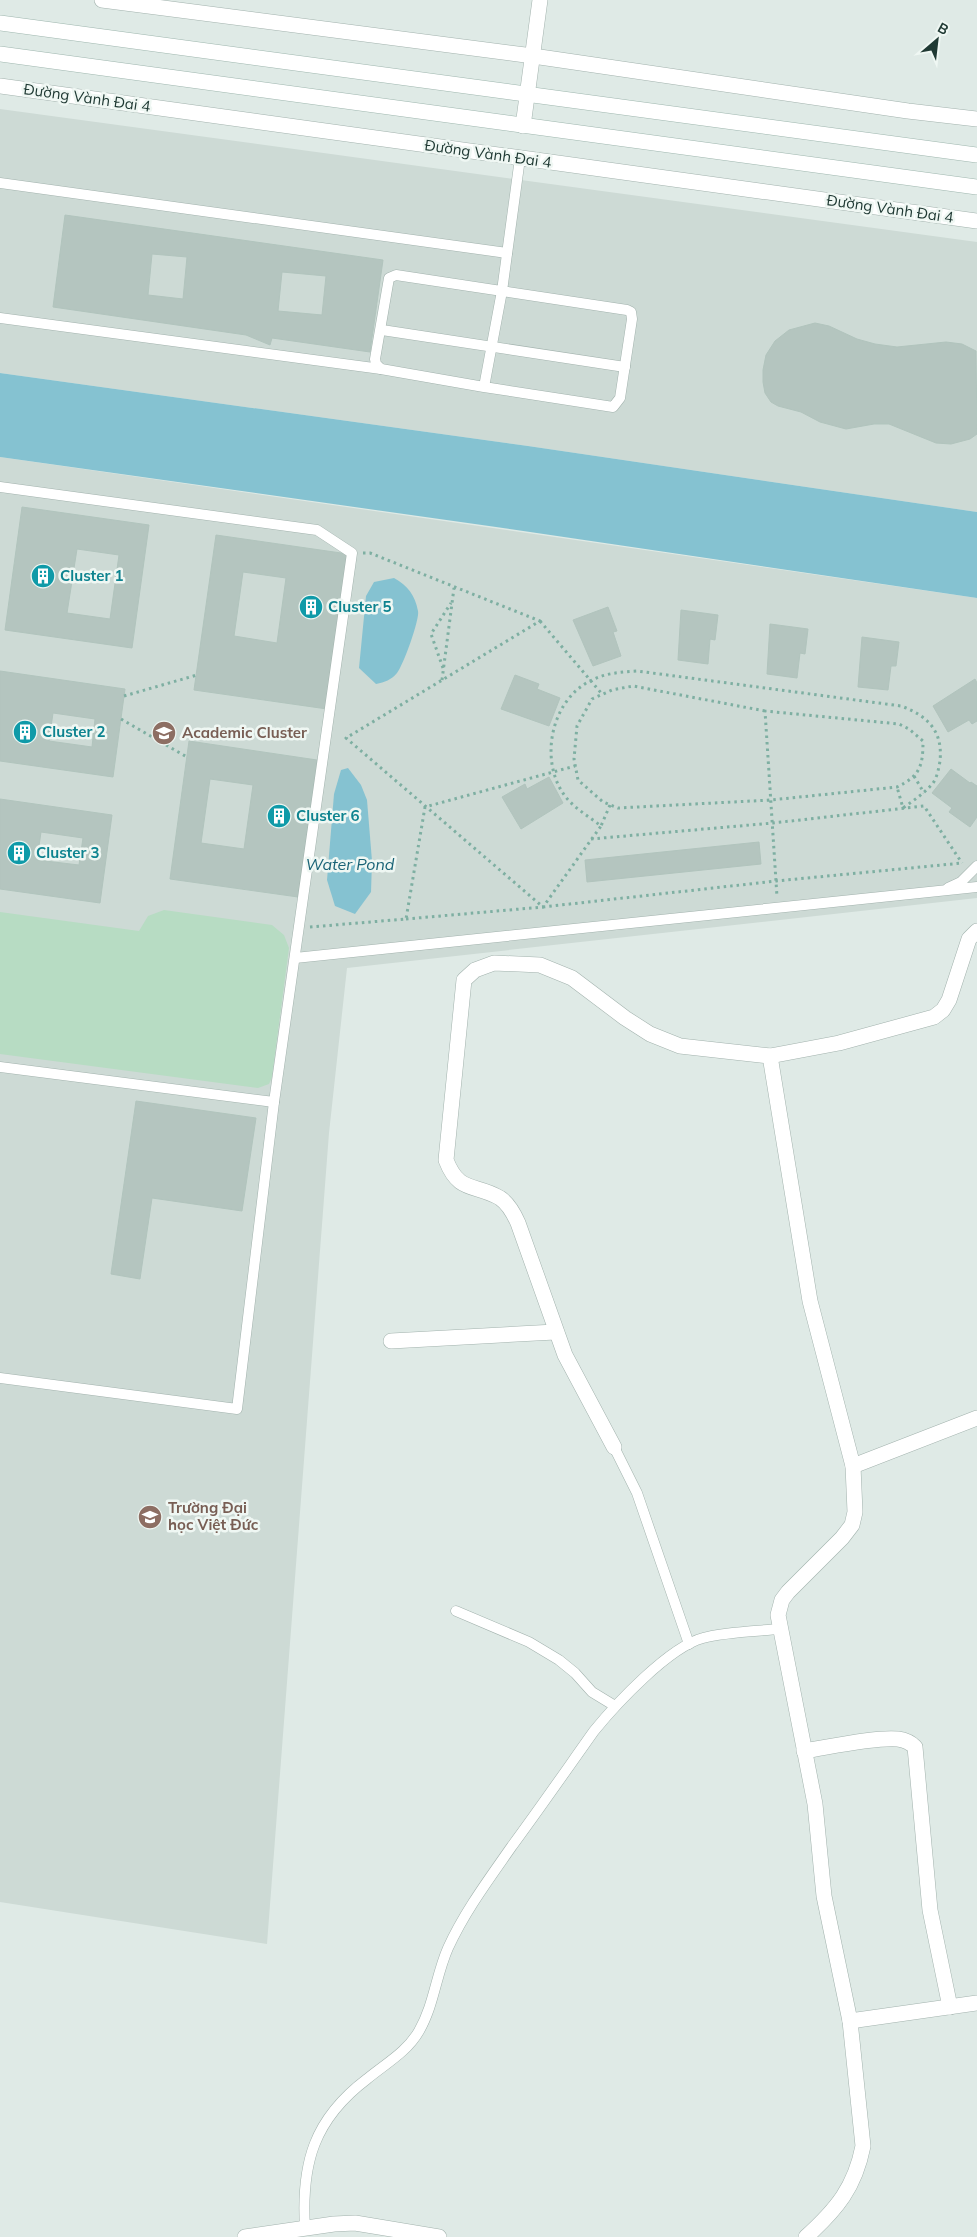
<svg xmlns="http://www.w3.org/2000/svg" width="977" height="2237" font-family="Mulish,sans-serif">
<rect width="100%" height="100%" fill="#dfeae6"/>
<g fill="#cddad5">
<path d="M 0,109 L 977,242 L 977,512 L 528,446 L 0,373 Z"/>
<path d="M 0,457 L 977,598 L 977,898 L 347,968 L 329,1133 L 267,1944 L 0,1902 Z"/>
</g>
<path fill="#b7dcc3" d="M 164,910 L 272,925 L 284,935 L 289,948 L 272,1077 L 269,1084 L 258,1088 L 0,1054 L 0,912 L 139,931 L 148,916 Z"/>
<g fill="#85c2d1">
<path d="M 0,373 L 528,446 L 977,512 L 977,598 L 489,526 L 0,457 Z"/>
<path d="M 394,578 C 408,586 415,595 418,611 C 420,619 403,666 397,673 C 391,680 385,682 376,684 L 359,668 L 366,596 L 374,582 Z"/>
<path d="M 348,768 L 361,785 L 367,800 L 372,861 L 371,892 L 355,914 L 335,906 L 327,880 L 334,794 L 341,770 Z"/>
</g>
<g fill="#b4c5bf" stroke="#b1c4bd" fill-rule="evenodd">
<path d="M 65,215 L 383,260 L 370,352 L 272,338 L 270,345 L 246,335 L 53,307 ZM 152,254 L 187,257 L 183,299 L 148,295 ZM 282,272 L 326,276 L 322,315 L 278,311 Z"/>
<path d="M 815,323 L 829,326 L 857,339 L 875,344 L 897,347 L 946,342 L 962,344 L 976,351 L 977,434 L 970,439 L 951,444 L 936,443 L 889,424 L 874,424 L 846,429 L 820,422 L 801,412 L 778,406 L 771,402 L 765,393 L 763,382 L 763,370 L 766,355 L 775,341 L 789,330 Z"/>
<path d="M 22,507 L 149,525 L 132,648 L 5,630 ZM 77,549 L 119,555 L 110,619 L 67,613 Z"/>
<path d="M 216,535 L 348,554 L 327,709 L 194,690 ZM 243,572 L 286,578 L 277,643 L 234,636 Z"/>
<path d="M 608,607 L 617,631 L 613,632 L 621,656 L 593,666 L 573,620 Z"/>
<path d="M 681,610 L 718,615 L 715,640 L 710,639 L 708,664 L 678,660 Z"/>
<path d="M 770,624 L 808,629 L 805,654 L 800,653 L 797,678 L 767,674 Z"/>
<path d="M 862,637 L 899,642 L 896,666 L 891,666 L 888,690 L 858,687 Z"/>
<path d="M 0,671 L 125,689 L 113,777 L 0,761 ZM 53,713 L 95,719 L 92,747 L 49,741 Z"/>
<path d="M 515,675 L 539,684 L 537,689 L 560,698 L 549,726 L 501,709 Z"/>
<path d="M 975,679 L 977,683 L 977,721 L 972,724 L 969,720 L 948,732 L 933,706 Z"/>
<path d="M 189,741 L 317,760 L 298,897 L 170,879 ZM 210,779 L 253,785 L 244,849 L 201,843 Z"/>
<path d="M 951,769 L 970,783 L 971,782 L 977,786 L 977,817 L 970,827 L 949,812 L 952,808 L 932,793 Z"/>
<path d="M 549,777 L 563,803 L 521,829 L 502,797 L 525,784 L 527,789 Z"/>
<path d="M 0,799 L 112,815 L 100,903 L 0,889 ZM 41,832 L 83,838 L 79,865 L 37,860 Z"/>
<path d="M 759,842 L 761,864 L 587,882 L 585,860 Z"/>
<path d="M 136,1101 L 256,1118 L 242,1211 L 152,1198 L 140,1279 L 111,1274 Z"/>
</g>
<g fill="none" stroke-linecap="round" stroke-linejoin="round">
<g stroke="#a2b2ad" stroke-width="11">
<g id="service">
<path d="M 0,183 L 507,253"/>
<path d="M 0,318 L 381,369"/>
<path d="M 382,330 L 625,367"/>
<path d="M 484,387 L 381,369 L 376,364 L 375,359 L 389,278 L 396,275 L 627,310 L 631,312 L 632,319 L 620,398 L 613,407 L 484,387 L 502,291 L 520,158"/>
<path d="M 0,487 L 317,530 L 352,553 L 274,1102 L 237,1409 L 0,1378"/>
<path d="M 948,888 L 961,882 L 977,866"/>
<path d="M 295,958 L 977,887"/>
<path d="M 0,1067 L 274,1102"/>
<path d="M 614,1447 L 637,1493 L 689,1644"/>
<path d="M 456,1611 L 529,1642 L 559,1660 L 575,1673 L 592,1692 L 615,1706"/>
<path d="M 305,2228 C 301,2163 314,2119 367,2079 C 385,2064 407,2052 419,2031 C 434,2005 436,1975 448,1948 C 465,1911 489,1879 512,1846 C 540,1808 567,1769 594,1731 C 616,1704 669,1647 703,1638 C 723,1632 758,1631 779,1629"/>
</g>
</g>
<g stroke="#a2b2ad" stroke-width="16">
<g id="minor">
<path d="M 102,0 L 533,56 L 908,111 L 977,119"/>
<path d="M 0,86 L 977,221"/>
<path d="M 523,126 L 540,0"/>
<path d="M 770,1056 L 810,1301 L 853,1466 L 855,1512 L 852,1525 L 842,1538 L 788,1592 L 782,1600 L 778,1615 L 815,1804 L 824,1896 L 850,2021 L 863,2146 C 855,2187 837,2209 806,2237"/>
<path d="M 391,1341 L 555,1332"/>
<path d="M 614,1447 L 565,1355 L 518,1223 C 514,1214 509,1204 500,1198 C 475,1183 459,1194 446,1160 L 464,980 L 475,970 L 494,963 L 540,965 L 572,978 L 625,1018 L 650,1034 L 680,1046 L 770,1056 L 839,1043 L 934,1017 L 943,1010 L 949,1000 L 969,939 L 977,931"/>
<path d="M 853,1466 L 977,1418"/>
<path d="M 804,1751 C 830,1747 873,1737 898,1739 C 905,1740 910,1742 915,1747 L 930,1910 L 950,2007"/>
<path d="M 850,2021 L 977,2003"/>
<path d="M 245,2237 L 334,2224 L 355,2223 L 439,2237"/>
</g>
</g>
<g stroke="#9eb6ae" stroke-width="16">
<g id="secondary">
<path d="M 0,23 L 977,155"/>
<path d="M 0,54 L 977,187"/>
</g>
</g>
<g stroke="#7eafa2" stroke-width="3" stroke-dasharray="2.5 4" stroke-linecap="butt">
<path d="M 363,553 L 370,553 L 540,621 L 346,738 L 543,907 L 776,881 L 962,863"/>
<path d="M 540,621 L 602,694"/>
<path d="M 443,668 L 431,634 L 451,603"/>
<path d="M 442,680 L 454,588"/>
<path d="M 124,696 L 197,675"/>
<path d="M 765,711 L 633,686 L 612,690 L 592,699 L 577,726 L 574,759 L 578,780 L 603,802 L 618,808 L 771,800 L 897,787 C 920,776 923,766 923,741 L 909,729 L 899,724 L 765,711 C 769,773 773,835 777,897"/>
<path d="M 121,719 L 187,757"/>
<path d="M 914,776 L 924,793"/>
<path d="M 610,805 L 601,826 C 587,815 570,806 561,790 C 540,754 553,698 592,680 C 606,673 621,672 637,671 L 901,706 C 928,716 943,731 940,761 C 939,767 937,778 933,783 C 925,793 914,800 903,808 L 897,787"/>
<path d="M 591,839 L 773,823 L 924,806 L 962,863"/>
<path d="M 406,919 L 543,907 L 601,826"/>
<path d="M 310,927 L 406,919 L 425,807 L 575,766"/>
</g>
<use href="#service" stroke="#fff" stroke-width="10"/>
<use href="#minor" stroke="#fff" stroke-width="15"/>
<use href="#secondary" stroke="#fff" stroke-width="15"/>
</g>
<defs>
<g id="building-disc" transform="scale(1.25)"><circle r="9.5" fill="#0f9aa8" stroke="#eff7f3"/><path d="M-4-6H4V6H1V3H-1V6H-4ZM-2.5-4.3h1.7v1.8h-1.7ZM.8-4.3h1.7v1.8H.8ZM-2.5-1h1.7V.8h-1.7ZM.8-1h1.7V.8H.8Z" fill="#fff"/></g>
<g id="university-disc" transform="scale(1.25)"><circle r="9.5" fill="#8d6e63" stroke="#eff7f3"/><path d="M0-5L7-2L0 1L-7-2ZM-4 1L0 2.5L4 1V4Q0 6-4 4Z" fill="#fff"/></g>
</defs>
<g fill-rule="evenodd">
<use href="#building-disc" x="43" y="576"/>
<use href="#building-disc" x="311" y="607"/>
<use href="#building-disc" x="25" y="732"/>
<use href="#university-disc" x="164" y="733"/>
<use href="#building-disc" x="279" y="816"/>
<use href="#building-disc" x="19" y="853"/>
<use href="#university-disc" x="150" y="1517"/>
</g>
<g text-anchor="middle" stroke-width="5" stroke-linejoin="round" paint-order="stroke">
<g font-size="15" fill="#203a34" stroke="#eff7f3">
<text transform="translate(87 98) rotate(8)" y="5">Đường Vành Đai 4</text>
<text transform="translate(488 154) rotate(8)" y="5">Đường Vành Đai 4</text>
<text transform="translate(890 209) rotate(8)" y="5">Đường Vành Đai 4</text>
</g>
<g font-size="15" font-weight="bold" fill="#0d838f" stroke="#eff7f3" text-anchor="start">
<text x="60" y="581">Cluster 1</text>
<text x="328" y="612">Cluster 5</text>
<text x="42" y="737">Cluster 2</text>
<text x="296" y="821">Cluster 6</text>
<text x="36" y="858">Cluster 3</text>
</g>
<g font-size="15" font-weight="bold" fill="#785e54" stroke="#eff7f3" text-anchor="start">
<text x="182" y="738">Academic Cluster</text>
<text x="168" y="1513">Trường Đại<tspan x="168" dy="17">học Việt Đức</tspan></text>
</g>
<g font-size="16" font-style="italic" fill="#196376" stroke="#eff7f3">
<text x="350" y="870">Water Pond</text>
</g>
</g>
<g transform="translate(937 40) rotate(28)" stroke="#eff7f3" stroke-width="4" paint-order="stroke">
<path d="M0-4L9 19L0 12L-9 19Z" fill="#203a34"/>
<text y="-8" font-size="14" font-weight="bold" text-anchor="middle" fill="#203a34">B</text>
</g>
</svg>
